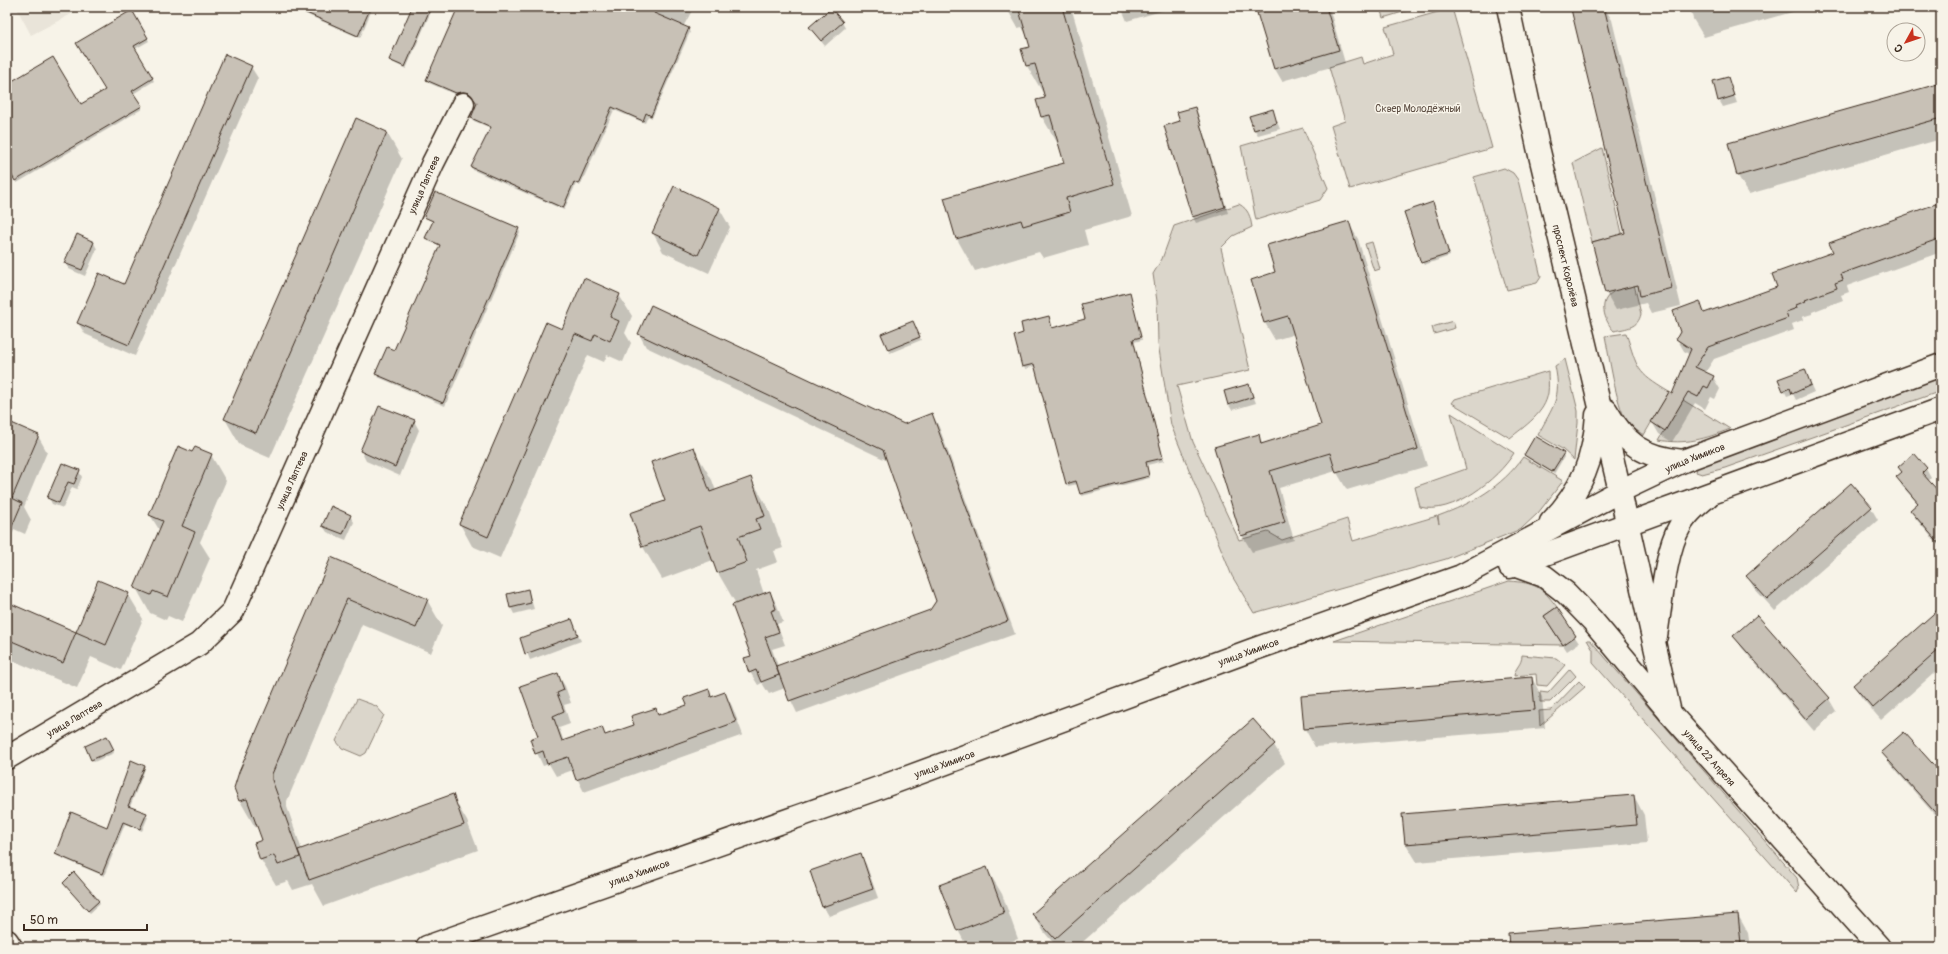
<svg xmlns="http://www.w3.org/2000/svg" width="1948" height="954" font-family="Pangolin,sans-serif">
<rect width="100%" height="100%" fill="#f7f3e8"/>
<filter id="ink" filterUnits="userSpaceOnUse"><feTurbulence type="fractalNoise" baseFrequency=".025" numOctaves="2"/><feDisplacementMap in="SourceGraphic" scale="8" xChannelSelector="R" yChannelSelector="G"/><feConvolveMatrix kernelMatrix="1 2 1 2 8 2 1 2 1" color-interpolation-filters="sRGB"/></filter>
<g filter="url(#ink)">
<path fill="#e9e4d9" d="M 16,7 L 85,7 L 31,35 Z"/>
<g fill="#dbd6cb" stroke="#8b8074">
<path d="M 1380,7 L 1419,7 L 1383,18 Z"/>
<path d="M 1452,8 L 1492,148 L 1350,189 L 1331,126 L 1345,121 L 1329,67 L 1361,57 L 1363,64 L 1393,54 L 1385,27 Z"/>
<path d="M 1303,128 L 1328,188 L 1320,200 L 1256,220 L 1241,146 Z"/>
<path d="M 1602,148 L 1641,314 C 1638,328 1627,328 1614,331 C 1607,324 1600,309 1606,299 C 1608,295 1613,292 1616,290 L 1603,239 L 1592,242 L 1573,163 Z"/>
<path d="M 1504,168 L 1513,173 L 1518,180 L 1541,277 L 1537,283 L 1507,290 L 1474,177 Z"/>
<path d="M 1239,204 C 1249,210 1250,216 1252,227 L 1233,236 L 1221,248 L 1250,370 L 1177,386 L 1193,442 L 1239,540 L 1268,532 L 1282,540 L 1347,519 L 1353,541 L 1437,516 L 1439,524 L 1438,516 C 1471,504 1502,487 1523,457 L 1563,481 L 1538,513 L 1521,529 L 1446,559 L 1254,613 L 1232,576 L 1171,425 L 1158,343 L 1157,301 L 1153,274 L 1162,259 L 1174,226 Z"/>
<path d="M 1372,242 L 1380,269 L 1374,271 L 1365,244 Z"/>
<path d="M 1453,321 L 1455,328 L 1434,334 L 1432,327 Z"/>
<path d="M 1626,333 C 1638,369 1635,372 1669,392 L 1644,435 C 1637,431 1631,427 1626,419 C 1616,405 1609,355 1605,336 Z"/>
<path d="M 1565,359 L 1578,411 L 1578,423 L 1574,460 L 1562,449 L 1538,435 C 1553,406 1562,399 1555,366 Z"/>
<path d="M 1548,371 C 1548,378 1549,386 1548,393 C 1545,413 1525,426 1510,438 L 1452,403 L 1455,399 Z"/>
<path d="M 1941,376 L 1941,391 L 1725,468 L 1702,474 L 1696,472 L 1697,468 L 1713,460 Z"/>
<path d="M 1683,400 L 1730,429 C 1705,439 1685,445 1659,440 Z"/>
<path d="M 1451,413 L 1514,453 C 1498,479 1452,516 1420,507 L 1415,487 L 1466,469 Z"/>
<path d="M 1509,581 C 1535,583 1541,586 1557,607 L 1544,616 L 1563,645 L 1334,641 Z"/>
<path d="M 1587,640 L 1590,640 L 1797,878 L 1799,888 L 1797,893 L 1593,663 L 1593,650 Z"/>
<path d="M 1522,655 L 1556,658 L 1565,665 L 1547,686 L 1537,685 L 1536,674 L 1514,676 C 1515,667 1522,665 1522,655 Z"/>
<path d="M 1570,669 L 1576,676 L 1550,702 L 1540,702 L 1540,692 L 1548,693 Z"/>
<path d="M 1579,681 L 1585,687 L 1540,726 L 1539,711 L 1551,710 Z"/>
<path d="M 357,699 L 376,706 L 384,715 L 366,753 L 361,756 L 342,748 L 336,741 Z"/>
</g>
<g fill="#0003">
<path d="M 290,7 L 373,7 L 360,38 Z"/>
<path d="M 413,7 L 433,7 L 406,69 L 392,62 L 390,60 Z"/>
<path d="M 459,7 L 694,7 L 683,27 L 690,32 L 652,118 L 648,116 L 645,123 L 614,110 L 580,186 L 576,184 L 564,210 L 473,170 L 472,167 L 491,128 L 474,121 L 472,118 L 478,103 L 472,96 L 465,94 L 459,96 L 429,83 L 427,80 Z"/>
<path d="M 1006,7 L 1071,7 L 1132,216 L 1084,230 L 1088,245 L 1043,258 L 1039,252 L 975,271 L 957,239 L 1066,164 L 1061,149 L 1042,117 L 1037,101 L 1046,98 L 1027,66 L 1022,50 L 1031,47 L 1028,38 L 1022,27 L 1018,28 Z"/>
<path d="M 1121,7 L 1175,7 L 1127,21 Z"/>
<path d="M 1280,7 L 1329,7 L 1345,63 L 1282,81 L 1275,69 Z"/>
<path d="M 1585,7 L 1604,7 L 1612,20 L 1681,306 L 1651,313 L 1646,303 L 1616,310 L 1606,293 L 1627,234 Z"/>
<path d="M 1690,7 L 1810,7 L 1704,37 L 1693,19 Z"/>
<path d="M 131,11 L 149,41 L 135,49 L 154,81 L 133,94 L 142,109 L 17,183 L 7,165 L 7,86 L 81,106 L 106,91 Z"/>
<path d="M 842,22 L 845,28 L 825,46 L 810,28 Z"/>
<path d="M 251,67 L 258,78 L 135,356 L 85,334 L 78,323 L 124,285 Z"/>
<path d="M 1728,78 L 1737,103 L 1723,107 L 1719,100 Z"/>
<path d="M 1941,84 L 1941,139 L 1749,194 L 1738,176 Z"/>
<path d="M 1194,108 L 1198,114 L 1228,213 L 1196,223 L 1193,217 L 1165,127 L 1181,122 Z"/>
<path d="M 1272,110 L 1280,129 L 1258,135 L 1254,129 Z"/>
<path d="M 356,120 L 387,133 L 402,159 L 270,458 L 240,445 L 225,419 Z"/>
<path d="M 1941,204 L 1941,252 L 1847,286 L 1849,292 L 1841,295 L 1843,300 L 1812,312 L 1812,314 L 1802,317 L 1803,320 L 1792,324 L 1794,330 L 1714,359 L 1705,373 L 1713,377 L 1720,389 L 1715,399 L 1711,397 L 1705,409 L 1695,403 L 1672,442 L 1659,434 L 1652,422 L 1672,395 L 1690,355 L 1684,351 L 1677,339 L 1699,302 L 1706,314 L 1778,288 L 1834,253 Z"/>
<path d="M 1434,206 L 1450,256 L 1424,265 L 1422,262 Z"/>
<path d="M 719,208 L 730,227 L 709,273 L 663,252 L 653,233 Z"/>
<path d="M 425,217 L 518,229 L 520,232 L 445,406 L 378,377 L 376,374 L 395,352 L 440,246 L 428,241 L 426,238 L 433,222 Z"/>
<path d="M 1348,222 L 1358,239 L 1427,466 L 1347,490 L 1336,471 L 1279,488 L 1294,540 L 1252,552 L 1242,535 L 1258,435 L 1263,444 L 1323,426 L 1295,334 L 1275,340 L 1265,323 L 1253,280 L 1276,273 Z"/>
<path d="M 94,243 L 97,249 L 85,276 L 69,269 L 65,263 Z"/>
<path d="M 1129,293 L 1142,340 L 1134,342 L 1164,461 L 1147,465 L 1150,478 L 1082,496 L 1078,484 L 1068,486 L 1067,483 L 1035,366 L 1025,369 L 1023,366 L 1052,328 L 1087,320 Z"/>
<path d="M 619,295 L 632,316 L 625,333 L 631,343 L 623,362 L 607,355 L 604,362 L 588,355 L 500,558 L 472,546 L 460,524 L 547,323 L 562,330 Z"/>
<path d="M 914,325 L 921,340 L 890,353 L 882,335 Z"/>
<path d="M 639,334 L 904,425 L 932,414 L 939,427 L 1015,634 L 797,713 L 785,688 L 769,694 L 762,683 L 758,685 L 750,672 L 752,656 L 736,604 L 718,573 L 713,560 L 662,579 L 643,547 L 693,448 L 712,480 L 716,491 L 751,478 L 769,510 L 783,548 L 774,551 L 778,562 L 756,570 L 764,594 L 770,592 L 777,605 L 783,622 L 777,624 L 785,645 L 772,649 L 778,666 L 931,611 L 938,601 L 888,461 L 646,347 Z"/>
<path d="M 1804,370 L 1814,392 L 1796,400 L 1793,394 L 1787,396 L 1784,390 Z"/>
<path d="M 1249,385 L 1256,403 L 1232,410 L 1228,404 Z"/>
<path d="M 414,421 L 419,430 L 400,476 L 366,461 L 361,451 Z"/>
<path d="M 7,426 L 38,436 L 47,452 L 24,507 L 31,520 L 25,534 L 14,529 L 13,533 L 10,532 L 7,539 Z"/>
<path d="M 193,453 L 211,455 L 226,481 L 200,542 L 210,558 L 182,622 L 168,616 L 166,620 L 150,613 L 136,588 L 160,531 L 150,515 Z"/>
<path d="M 1563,454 L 1564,457 L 1554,474 L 1526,457 L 1525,455 Z"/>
<path d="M 1926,469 L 1931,478 L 1928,481 L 1941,496 L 1941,548 L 1916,519 L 1911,511 L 1918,504 L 1902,486 L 1897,477 Z"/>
<path d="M 79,471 L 82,477 L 77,489 L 72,487 L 63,508 L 52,504 L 49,498 Z"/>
<path d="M 1871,508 L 1878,520 L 1775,611 L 1754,588 L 1747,576 Z"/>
<path d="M 350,516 L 354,522 L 346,540 L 327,532 L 323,526 Z"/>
<path d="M 331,559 L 427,600 L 442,626 L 431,653 L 362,624 L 287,801 L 287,807 L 302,850 L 452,796 L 467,821 L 478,850 L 324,906 L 312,884 L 293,890 L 288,881 L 276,885 L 261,860 L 255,844 L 263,841 L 258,826 L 255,827 L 240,801 L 235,788 Z"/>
<path d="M 99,581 L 128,594 L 143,619 L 121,670 L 91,657 L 77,688 L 7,658 L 7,603 L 77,633 Z"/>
<path d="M 528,590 L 534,609 L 514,614 L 511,608 Z"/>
<path d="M 1941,608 L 1941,667 L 1881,720 L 1861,697 L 1854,685 Z"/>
<path d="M 1556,609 L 1579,643 L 1567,651 L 1548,622 Z"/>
<path d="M 572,620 L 581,641 L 530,660 L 521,638 Z"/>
<path d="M 1734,636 L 1829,699 L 1836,711 L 1814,731 L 1742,648 Z"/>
<path d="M 557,674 L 565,686 L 571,703 L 564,705 L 570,724 L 559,728 L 564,742 L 602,728 L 606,736 L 635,725 L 655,709 L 659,716 L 688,706 L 708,691 L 713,698 L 725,693 L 732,706 L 743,735 L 584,792 L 573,770 L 556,776 L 549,764 L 543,766 L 531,740 L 539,737 Z"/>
<path d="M 1532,678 L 1542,697 L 1545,728 L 1315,747 L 1305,729 Z"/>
<path d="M 1252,720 L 1274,745 L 1285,763 L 1077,947 L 1057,947 L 1044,932 L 1033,914 Z"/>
<path d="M 109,740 L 114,753 L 94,762 L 92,760 Z"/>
<path d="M 1883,752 L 1941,775 L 1941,822 L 1890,764 Z"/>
<path d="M 144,766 L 145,769 L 130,807 L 146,814 L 148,817 L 142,831 L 125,824 L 104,876 L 57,856 L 56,854 L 107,828 Z"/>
<path d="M 1634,796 L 1644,815 L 1647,843 L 1417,862 L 1406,844 L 1403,815 Z"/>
<path d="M 860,854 L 866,864 L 878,898 L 829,916 L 823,906 Z"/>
<path d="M 987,869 L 1002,894 L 1018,939 L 996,947 L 967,947 L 958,930 Z"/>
<path d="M 65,885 L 98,901 L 100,904 L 90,913 Z"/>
<path d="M 1738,915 L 1748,933 L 1750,947 L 1510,947 Z"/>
</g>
<g fill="#c8c1b6" stroke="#3b2a1e">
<path d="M 293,7 L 371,7 L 358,36 Z"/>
<path d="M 412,7 L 431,7 L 405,67 L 389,60 Z"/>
<path d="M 458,7 L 656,7 L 654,13 L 689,28 L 651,116 L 646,113 L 643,121 L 612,107 L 578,184 L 574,182 L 563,208 L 471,167 L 491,127 L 471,118 L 477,103 L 469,93 L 463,92 L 456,93 L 426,80 Z"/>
<path d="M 1018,7 L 1062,7 L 1114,184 L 1066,198 L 1070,212 L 1023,226 L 1021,220 L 956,239 L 944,198 L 1064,163 L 1050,115 L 1041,117 L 1036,100 L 1045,98 L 1035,64 L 1026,66 L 1021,49 L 1030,47 Z"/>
<path d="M 1276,7 L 1326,7 L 1339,50 L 1274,69 L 1257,13 Z"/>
<path d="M 1581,7 L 1604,7 L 1672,288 L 1640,296 L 1638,285 L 1605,293 L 1592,242 L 1625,233 L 1571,9 Z"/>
<path d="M 831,8 L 843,22 L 821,41 L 809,27 Z"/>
<path d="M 132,10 L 148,38 L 134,46 L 153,78 L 132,91 L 142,106 L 15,181 L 7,167 L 7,84 L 53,57 L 81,104 L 105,90 L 76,43 Z"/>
<path d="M 225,54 L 252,66 L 129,345 L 77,323 L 99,273 L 124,284 Z"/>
<path d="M 1728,77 L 1734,96 L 1718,101 L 1713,81 Z"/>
<path d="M 1941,83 L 1941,118 L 1737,176 L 1728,143 Z"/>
<path d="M 1195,107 L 1225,207 L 1192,217 L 1164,126 L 1180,121 L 1177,112 Z"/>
<path d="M 1273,109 L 1277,123 L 1254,130 L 1249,116 Z"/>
<path d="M 356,118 L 387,132 L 256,433 L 224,419 Z"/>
<path d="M 674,186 L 720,208 L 698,255 L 652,233 Z"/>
<path d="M 435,192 L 519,228 L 443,403 L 375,374 L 387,347 L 394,350 L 440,245 L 425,238 L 433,221 L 424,217 Z"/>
<path d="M 1433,202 L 1449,254 L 1421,263 L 1404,212 Z"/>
<path d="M 1941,202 L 1941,238 L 1841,274 L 1843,280 L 1835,283 L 1837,288 L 1805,300 L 1806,301 L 1796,305 L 1797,308 L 1786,312 L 1788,318 L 1708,347 L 1695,367 L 1714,376 L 1708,388 L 1704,386 L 1698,397 L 1688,392 L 1665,431 L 1651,422 L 1669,392 L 1672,394 L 1691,349 L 1676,339 L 1680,332 L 1673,311 L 1700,301 L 1704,313 L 1777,287 L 1772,274 L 1833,252 L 1829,243 Z"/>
<path d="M 1349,221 L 1418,449 L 1336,473 L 1330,453 L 1270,471 L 1285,522 L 1241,536 L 1214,447 L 1259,434 L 1261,444 L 1321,425 L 1288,316 L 1264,323 L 1251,280 L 1275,272 L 1267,245 Z"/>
<path d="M 77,234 L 94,242 L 82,270 L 64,263 Z"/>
<path d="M 584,278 L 620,294 L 610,317 L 619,321 L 610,341 L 595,334 L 592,341 L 575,334 L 488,537 L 459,524 L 546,322 L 562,329 Z"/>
<path d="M 1130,292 L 1141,337 L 1133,339 L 1163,458 L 1146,462 L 1149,476 L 1080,494 L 1076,481 L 1066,484 L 1034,364 L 1022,367 L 1014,336 L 1023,333 L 1021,323 L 1049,316 L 1052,328 L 1085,319 L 1081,304 Z"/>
<path d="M 651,305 L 904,424 L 932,413 L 1008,621 L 789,701 L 776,666 L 930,610 L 936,601 L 883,450 L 638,334 Z"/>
<path d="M 913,321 L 920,337 L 888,350 L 881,334 Z"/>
<path d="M 1805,369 L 1811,385 L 1792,394 L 1790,388 L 1783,391 L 1778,379 Z"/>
<path d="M 1249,384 L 1253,397 L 1228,405 L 1224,391 Z"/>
<path d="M 379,406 L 415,420 L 395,467 L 360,451 Z"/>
<path d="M 7,421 L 39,435 L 12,498 L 22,503 L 7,538 Z"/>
<path d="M 1535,436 L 1564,453 L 1552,472 L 1524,455 Z"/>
<path d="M 178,446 L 192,452 L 195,447 L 212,454 L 182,526 L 195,532 L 168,597 L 153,591 L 151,595 L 134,588 L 163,521 L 149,515 Z"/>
<path d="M 694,447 L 710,492 L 751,477 L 765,516 L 756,519 L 760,529 L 738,537 L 747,562 L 717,573 L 700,526 L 642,547 L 630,513 L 665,501 L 651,462 Z"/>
<path d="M 1914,453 L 1927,468 L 1922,473 L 1941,494 L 1941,546 L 1910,510 L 1918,503 L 1896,477 L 1902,472 L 1898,467 Z"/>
<path d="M 62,463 L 80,470 L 74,484 L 68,482 L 59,503 L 47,498 Z"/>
<path d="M 1851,483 L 1872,507 L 1767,599 L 1746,576 Z"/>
<path d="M 331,506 L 351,515 L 343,534 L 322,526 Z"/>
<path d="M 331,557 L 428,599 L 416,628 L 347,599 L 272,774 L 272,780 L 300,857 L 278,865 L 274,855 L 260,860 L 254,843 L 262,840 L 247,799 L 239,801 L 234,788 L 239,772 Z"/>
<path d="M 98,580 L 129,593 L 106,645 L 76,632 Z"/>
<path d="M 528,589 L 531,603 L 510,608 L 507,594 Z"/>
<path d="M 770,591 L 776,609 L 771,611 L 779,632 L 765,637 L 779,675 L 761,682 L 756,670 L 749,673 L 744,658 L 751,656 L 732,605 Z"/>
<path d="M 7,602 L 76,632 L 63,663 L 7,639 Z"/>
<path d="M 1557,607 L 1576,636 L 1563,645 L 1544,616 Z"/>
<path d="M 1941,607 L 1941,648 L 1873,708 L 1853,685 Z"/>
<path d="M 1757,615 L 1830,698 L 1806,719 L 1733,636 Z"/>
<path d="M 572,619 L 578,635 L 525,654 L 520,638 Z"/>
<path d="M 558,673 L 564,690 L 557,693 L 564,711 L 553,716 L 562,741 L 602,727 L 605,735 L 634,725 L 631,716 L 656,708 L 658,715 L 687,705 L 684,698 L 709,689 L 711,697 L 725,692 L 736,722 L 576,780 L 568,757 L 547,764 L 543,751 L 535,754 L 530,739 L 538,736 L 520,686 Z"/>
<path d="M 1532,677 L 1535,710 L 1304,729 L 1301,696 Z"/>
<path d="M 1253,719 L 1275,744 L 1055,939 L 1032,914 Z"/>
<path d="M 1904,732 L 1941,773 L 1941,819 L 1881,752 Z"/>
<path d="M 107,736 L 114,750 L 91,760 L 85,746 Z"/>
<path d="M 131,760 L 145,766 L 128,806 L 147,813 L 140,829 L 123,822 L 102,874 L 55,854 L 71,812 L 107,827 Z"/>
<path d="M 453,794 L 464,825 L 309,880 L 298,850 Z"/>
<path d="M 1634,795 L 1637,825 L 1405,844 L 1402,814 Z"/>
<path d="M 861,853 L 873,889 L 822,907 L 810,871 Z"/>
<path d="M 987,867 L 1004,913 L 957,931 L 939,885 Z"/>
<path d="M 74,872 L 99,901 L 88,911 L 63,883 Z"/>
<path d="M 1738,914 L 1741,944 L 1707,947 L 1509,947 L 1508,933 Z"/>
</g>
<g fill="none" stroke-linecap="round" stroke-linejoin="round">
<g stroke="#3b2a1e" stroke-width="25">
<g id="minor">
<path id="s1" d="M 7,758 L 199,644 L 233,611 L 433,163 L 463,104"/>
</g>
</g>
<g stroke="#3b2a1e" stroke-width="25">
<g id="major">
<path id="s2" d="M 1508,7 L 1538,147 L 1620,491 L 1670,713"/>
<path d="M 1606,410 C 1626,445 1644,457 1683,461"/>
<path d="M 1551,522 C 1582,490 1594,459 1597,415"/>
<path id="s3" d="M 1516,566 L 1544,576 L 1566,593 L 1592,620 L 1670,713 L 1879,947"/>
<path d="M 1510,567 L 1941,409"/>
<path d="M 1656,636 C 1661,606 1665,551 1680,526 C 1686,514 1697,505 1707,497"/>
<path d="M 7,941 L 11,947"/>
<path id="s4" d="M 427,947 L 873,790 L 1252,650 L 1461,576 L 1620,491 L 1683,461 L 1941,365"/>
</g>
</g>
<use href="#minor" stroke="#f7f3e8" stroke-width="22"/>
<use href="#major" stroke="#f7f3e8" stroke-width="22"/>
</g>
</g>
<g text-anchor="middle" stroke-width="3" stroke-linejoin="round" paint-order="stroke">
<g font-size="10" fill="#5b4c41" stroke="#f7f3e8">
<text x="1418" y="112">Сквер Молодёжный</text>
</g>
<g font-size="10" fill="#3b2a1e" stroke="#f7f3e8">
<text dy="4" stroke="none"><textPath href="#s1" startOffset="738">улица Лаптева</textPath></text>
<text dy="4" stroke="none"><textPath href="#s2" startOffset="265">проспект Королёва</textPath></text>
<text dy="4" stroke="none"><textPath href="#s4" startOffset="1361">улица Химиков</textPath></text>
<text dy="4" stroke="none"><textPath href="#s1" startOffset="414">улица Лаптева</textPath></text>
<text dy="4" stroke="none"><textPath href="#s4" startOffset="873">улица Химиков</textPath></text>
<text dy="4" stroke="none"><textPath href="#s1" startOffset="78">улица Лаптева</textPath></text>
<text dy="4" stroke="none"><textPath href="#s3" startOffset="276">улица 22 Апреля</textPath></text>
<text dy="4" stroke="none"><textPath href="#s4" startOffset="549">улица Химиков</textPath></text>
<text dy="4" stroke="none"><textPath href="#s4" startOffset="225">улица Химиков</textPath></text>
</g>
</g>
<rect width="1948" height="954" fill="none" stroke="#f7f3e8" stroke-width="24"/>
<rect x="12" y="12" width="1924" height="930" fill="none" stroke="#3b2a1e" stroke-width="1.5" filter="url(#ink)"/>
<g transform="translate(1906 42) rotate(230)"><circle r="19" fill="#f7f3e8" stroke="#aca397"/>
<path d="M0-3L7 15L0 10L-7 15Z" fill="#c8321e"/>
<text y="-6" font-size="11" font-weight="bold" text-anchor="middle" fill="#3b2a1e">С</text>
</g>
<path d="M24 924v6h123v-6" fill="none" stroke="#3b2a1e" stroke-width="2"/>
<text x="30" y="924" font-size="12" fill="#3b2a1e" stroke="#f7f3e8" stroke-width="3" paint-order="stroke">50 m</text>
</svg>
